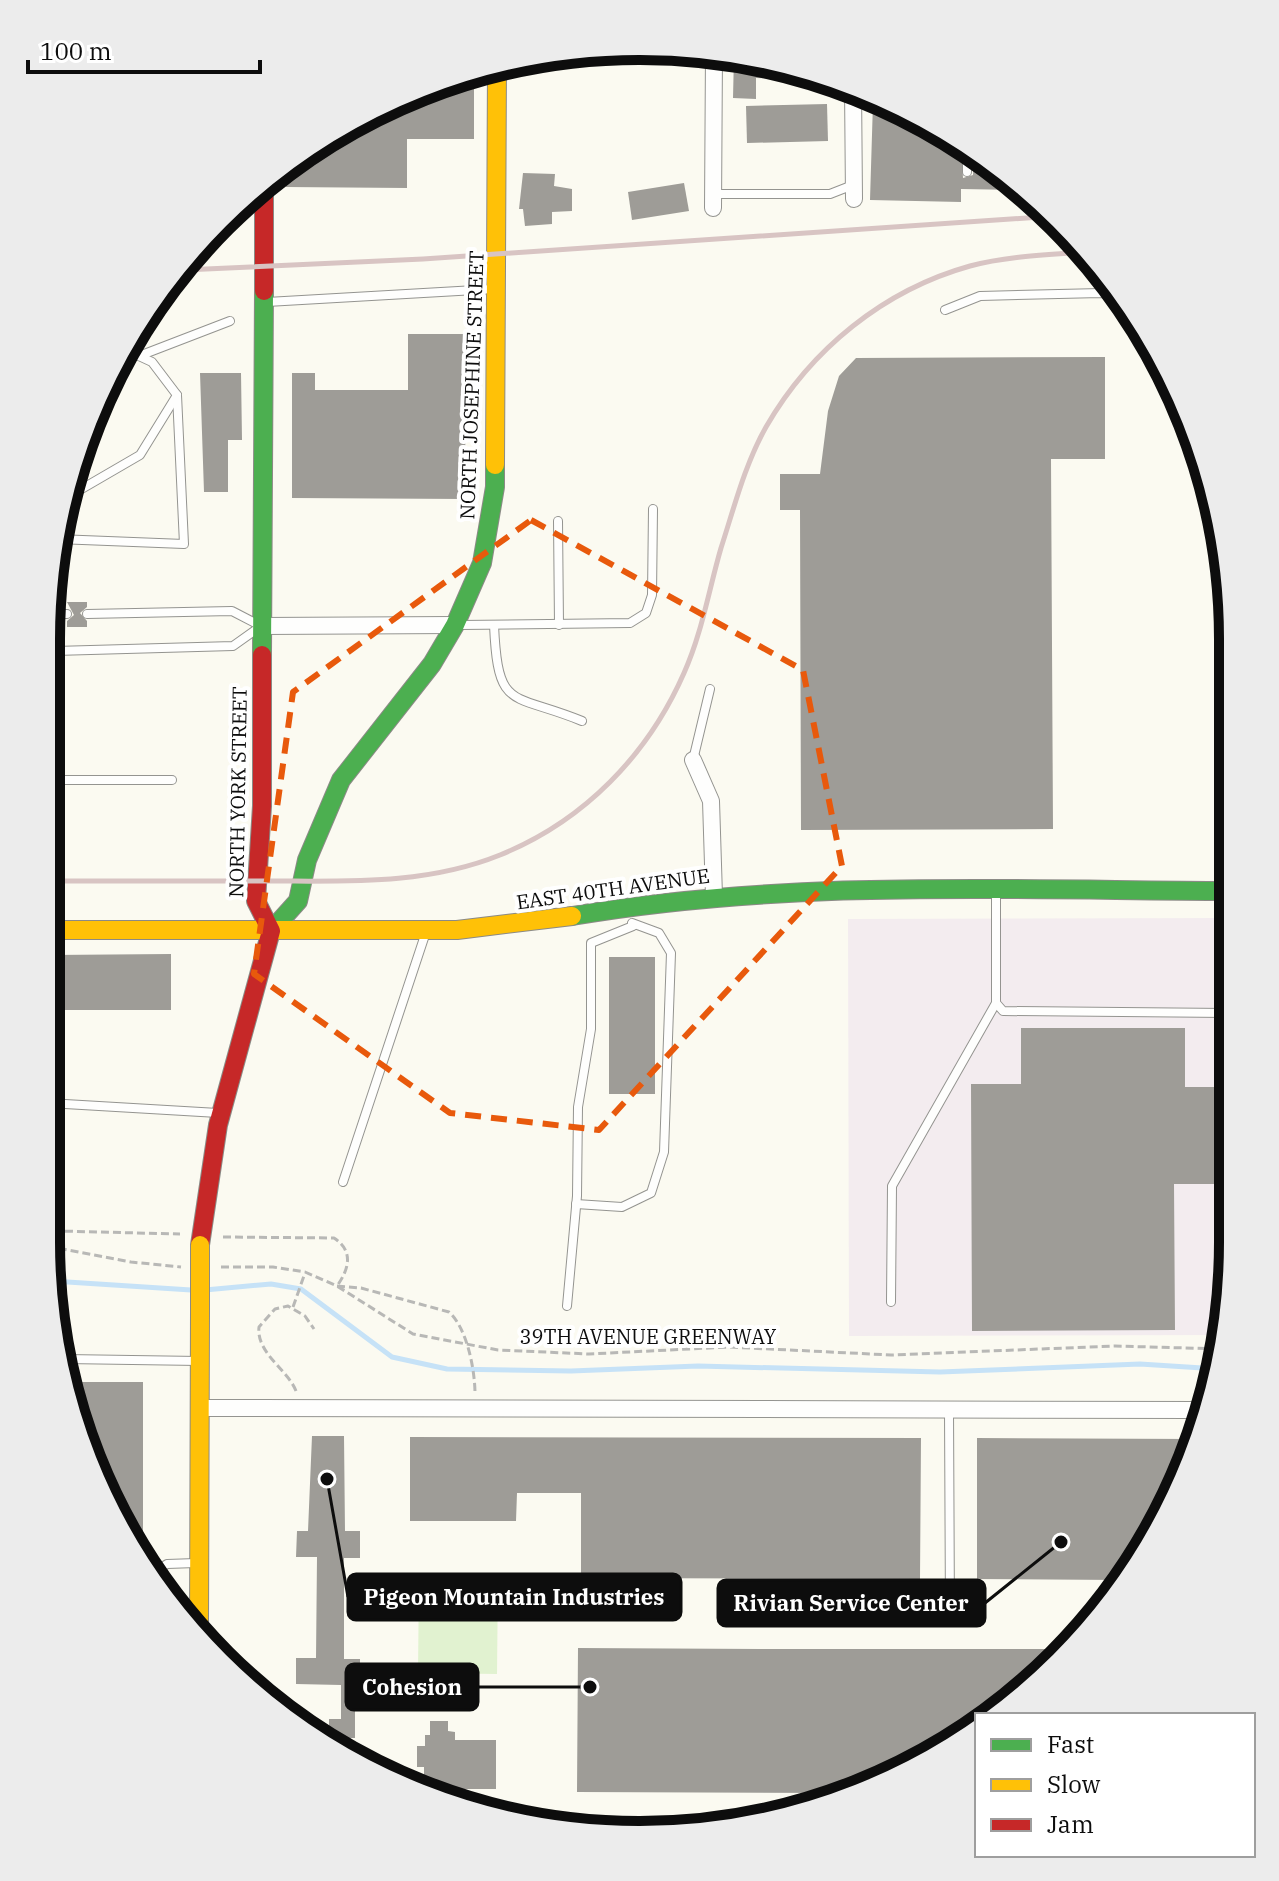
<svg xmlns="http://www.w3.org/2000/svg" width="1279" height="1881" font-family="'IBM Plex Serif',serif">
<rect width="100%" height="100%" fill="#fbfaf1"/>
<path fill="#f3ecef" d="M 1229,918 L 1222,1335 L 849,1336 L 848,919 Z"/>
<path fill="#e1f2d0" d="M 419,1575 L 498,1576 L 497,1674 L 418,1673 Z"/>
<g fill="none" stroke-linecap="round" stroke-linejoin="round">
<g stroke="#c6e2f7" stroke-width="5">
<path d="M 52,1281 L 191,1290"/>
<path d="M 205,1290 L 271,1284 L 301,1289 L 392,1357 L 447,1369 L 571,1371 L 698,1366 L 940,1372 L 1140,1364 L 1218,1369"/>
</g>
</g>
<g fill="#9e9c97">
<path d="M 734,55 L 755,57 L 817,76 L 816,80 L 756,78 L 756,99 L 733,98 Z"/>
<path d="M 444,82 L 474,82 L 474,139 L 407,139 L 407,188 L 286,187 L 286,166 L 309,146 L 412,91 Z"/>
<path d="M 873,102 L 887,102 L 961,142 L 963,178 L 973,175 L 974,150 L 1023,190 L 961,189 L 961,202 L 870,200 Z"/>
<path d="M 827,104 L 828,141 L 747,143 L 746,106 Z"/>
<path d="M 523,173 L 555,174 L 554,186 L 572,189 L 572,211 L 552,212 L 552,224 L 525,226 L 523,209 L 519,209 Z"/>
<path d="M 684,183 L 689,211 L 632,220 L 628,192 Z"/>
<path d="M 408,334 L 466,334 L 465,499 L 292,498 L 292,373 L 315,373 L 315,390 L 408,390 Z"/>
<path d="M 1105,357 L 1105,459 L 1051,459 L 1053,829 L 801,830 L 800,510 L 780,510 L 780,474 L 820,474 L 828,411 L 839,376 L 856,358 Z"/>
<path d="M 200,373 L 241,373 L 242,440 L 228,440 L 228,492 L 204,492 Z"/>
<path d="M 67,602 L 87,602 L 87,607 L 80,613 L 87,621 L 87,627 L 67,627 L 67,621 L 74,615 Z"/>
<path d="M 171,954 L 171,1010 L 50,1010 L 51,955 Z"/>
<rect x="609" y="957" width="46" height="137"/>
<path d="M 1021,1028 L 1185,1028 L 1185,1087 L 1225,1087 L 1224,1184 L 1174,1184 L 1175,1330 L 972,1331 L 971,1084 L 1021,1084 Z"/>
<path d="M 76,1382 L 143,1382 L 143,1564 L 77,1432 Z"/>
<path d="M 312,1436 L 344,1436 L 345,1531 L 360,1531 L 360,1558 L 344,1558 L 344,1659 L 360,1659 L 360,1685 L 355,1685 L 355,1738 L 329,1738 L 329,1719 L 341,1719 L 341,1685 L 296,1684 L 296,1658 L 316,1658 L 317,1557 L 296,1557 L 297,1531 L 308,1531 Z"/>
<path d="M 410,1437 L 921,1438 L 920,1579 L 581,1578 L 581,1493 L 517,1493 L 516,1521 L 410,1521 Z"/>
<path d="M 977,1438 L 1194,1439 L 1172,1504 L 1118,1580 L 977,1579 Z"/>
<path d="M 578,1648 L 761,1649 L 1068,1649 L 1059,1661 L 989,1715 L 977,1715 L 977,1724 L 936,1756 L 838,1793 L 577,1792 Z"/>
<path d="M 430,1721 L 448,1721 L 448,1731 L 455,1732 L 455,1740 L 496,1740 L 496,1789 L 424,1789 L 424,1767 L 417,1767 L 417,1746 L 425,1746 L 425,1735 L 430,1735 Z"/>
</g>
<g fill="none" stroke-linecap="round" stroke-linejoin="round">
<g stroke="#949490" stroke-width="10">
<g id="lane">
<path d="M 604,59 L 604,49"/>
<path d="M 967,145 L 967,172"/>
<path d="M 713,194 L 830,194 L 853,185"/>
<path d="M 267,302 L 493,289"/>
<path d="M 945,310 L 980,296 L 1101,293 L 1124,299"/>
<path d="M 139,356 L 230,321"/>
<path d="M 66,498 L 140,455 L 177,395"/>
<path d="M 558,521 L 559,625"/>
<path d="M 57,539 L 184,544 L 177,395 L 152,362 L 126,350"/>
<path d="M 56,614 L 67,614"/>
<path d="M 460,625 L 630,623 L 646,613 L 652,595 L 653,509"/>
<path d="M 494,625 C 498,712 511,692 582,721"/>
<path d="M 55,651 L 233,646 L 261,626 L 232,611 L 87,614"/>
<path d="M 693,760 L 710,689"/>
<path d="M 53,780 L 172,780"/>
<path d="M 996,891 L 996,1003 L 1003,1011 L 1227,1013"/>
<path d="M 48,1103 L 218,1113"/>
<path d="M 343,1182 L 426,932"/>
<path d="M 576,1204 L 622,1207 L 651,1193 L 664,1152 L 671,953 L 659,933 L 632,923"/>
<path d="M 891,1302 L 892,1186 L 996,1003"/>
<path d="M 567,1306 L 577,1196 L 578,1107 L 591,1029 L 591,943 L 633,926"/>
<path d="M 65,1359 L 199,1361"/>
<path d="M 949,1410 L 950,1617"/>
<path d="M 154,1580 L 156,1571 L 167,1564 L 196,1563"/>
</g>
</g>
<g stroke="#949490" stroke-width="18">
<g id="street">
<path d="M 853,87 L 854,199"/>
<path d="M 713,208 L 714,53"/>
<path d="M 261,626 L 455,625"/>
<path d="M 693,760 L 711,801 L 714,896"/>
<path d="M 200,1408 L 1203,1410"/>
</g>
</g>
<g stroke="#8b8a86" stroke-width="20">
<g id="fast">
<path d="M 262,655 L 264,291"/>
<path d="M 572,916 C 789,879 1010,890 1229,891"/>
<path d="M 271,931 L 298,901 L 307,860 L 341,780 L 432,664 L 455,625 L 482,563 L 495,487 L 495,465"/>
</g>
</g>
<g stroke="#8b8a86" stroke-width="20">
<g id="slow">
<path d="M 495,465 L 497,66"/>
<path d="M 51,930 L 457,930 L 572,916"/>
<path d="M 199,1628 L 200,1312"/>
</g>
</g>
<g stroke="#8b8a86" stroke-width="20">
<g id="jam">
<path d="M 264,291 L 264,184"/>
<path d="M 200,1245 L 218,1125 L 271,931 L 256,901 L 262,806 L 262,655"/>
</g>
</g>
<g stroke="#b8b8b6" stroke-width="3" stroke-dasharray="8 4" stroke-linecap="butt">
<path d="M 223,1237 L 334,1238 C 354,1251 349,1269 337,1286"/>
<path d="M 47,1246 L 131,1262 L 181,1267"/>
<path d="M 49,1246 L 59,1231 L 180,1234"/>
<path d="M 221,1267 L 273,1267 L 305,1272 L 337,1286 L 413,1334 L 498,1350 L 589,1354 L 729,1347 L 891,1355 L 1115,1346 L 1222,1349"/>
<path d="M 337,1286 L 361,1288 L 449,1312 C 467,1328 475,1370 475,1394"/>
<path d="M 293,1307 L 305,1273"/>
<path d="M 296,1391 C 288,1370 256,1353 259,1327 L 275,1309 L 288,1306 L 305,1316 L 314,1329"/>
</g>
<use href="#lane" stroke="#fefefd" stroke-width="8"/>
<use href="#street" stroke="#fefefd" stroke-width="16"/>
<use href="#fast" stroke="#4caf50" stroke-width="18"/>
<use href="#slow" stroke="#ffc107" stroke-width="18"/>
<use href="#jam" stroke="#c62828" stroke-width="18"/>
<g stroke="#d8c4c3" stroke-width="5">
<path d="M 184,270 L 423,259 L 1055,216"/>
<path d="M 52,881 C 125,881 197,881 270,881 C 348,881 426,885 500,855 C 584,821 648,755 684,673 C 702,633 709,589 721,548 C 734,508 745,464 766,427 C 811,349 884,290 970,266 C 1008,256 1047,255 1085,252"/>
</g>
<g stroke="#8b8a86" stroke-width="20" stroke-linecap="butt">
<path id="slow-bridge" d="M 200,1245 L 200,1312"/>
</g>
<use href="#slow-bridge" stroke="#ffc107" stroke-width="18"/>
</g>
<path fill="none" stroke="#e8590c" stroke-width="6" stroke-dasharray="16 10" stroke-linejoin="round" d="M 531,520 L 803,670 L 842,866 L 599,1130 L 450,1113 L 254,974 L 293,692 Z"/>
<g text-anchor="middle" stroke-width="8" stroke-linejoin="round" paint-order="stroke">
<g font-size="20" fill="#0d0d0d" stroke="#fff">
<text transform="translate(472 385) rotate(-88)" y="7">NORTH JOSEPHINE STREET</text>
<text transform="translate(238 792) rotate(-89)" y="7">NORTH YORK STREET</text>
<text transform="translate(613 889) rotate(-8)" y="7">EAST 40TH AVENUE</text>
<text x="648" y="1344">39TH AVENUE GREENWAY</text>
</g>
</g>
<path d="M0 0H1279V1881H0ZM639 60H640A579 579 0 0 1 1219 639V1242A579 579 0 0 1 640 1821H639A579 579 0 0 1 60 1242V639A579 579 0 0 1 639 60Z" fill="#ececec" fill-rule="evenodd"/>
<path fill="none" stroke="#0d0d0d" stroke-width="10" d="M639 60H640A579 579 0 0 1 1219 639V1242A579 579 0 0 1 640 1821H639A579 579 0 0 1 60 1242V639A579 579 0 0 1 639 60Z"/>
<path fill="none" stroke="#0d0d0d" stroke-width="3" d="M327 1479L348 1597M1061 1542L985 1603M590 1687L478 1687"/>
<g fill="#0d0d0d" stroke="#fff" stroke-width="3">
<circle cx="327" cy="1479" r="8"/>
<circle cx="1061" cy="1542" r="8"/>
<circle cx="590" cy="1687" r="8"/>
</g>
<g fill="#0d0d0d" stroke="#0d0d0d" stroke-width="3">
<rect x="348" y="1574" width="333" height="46" rx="8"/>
<rect x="718" y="1580" width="267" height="46" rx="8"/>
<rect x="346" y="1664" width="132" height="46" rx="8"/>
</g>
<g font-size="22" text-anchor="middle" font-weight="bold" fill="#fff">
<text x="514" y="1605">Pigeon Mountain Industries</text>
<text x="851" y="1611">Rivian Service Center</text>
<text x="412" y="1695">Cohesion</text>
</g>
<rect x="975" y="1713" width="280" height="144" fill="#ffffff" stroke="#9e9e9e" stroke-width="2"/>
<rect x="991" y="1739" width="40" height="12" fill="#4caf50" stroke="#9e9e9e" stroke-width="2"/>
<text x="1047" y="1753" font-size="24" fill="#0d0d0d">Fast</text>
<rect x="991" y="1779" width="40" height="12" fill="#ffc107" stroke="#9e9e9e" stroke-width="2"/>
<text x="1047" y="1793" font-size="24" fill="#0d0d0d">Slow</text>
<rect x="991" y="1819" width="40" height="12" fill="#c62828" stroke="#9e9e9e" stroke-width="2"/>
<text x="1047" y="1833" font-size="24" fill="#0d0d0d">Jam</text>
<path d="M28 60v12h232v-12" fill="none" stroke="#0d0d0d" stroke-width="4"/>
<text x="40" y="60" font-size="24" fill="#0d0d0d" stroke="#ffffff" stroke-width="6" paint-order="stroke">100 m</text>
</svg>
